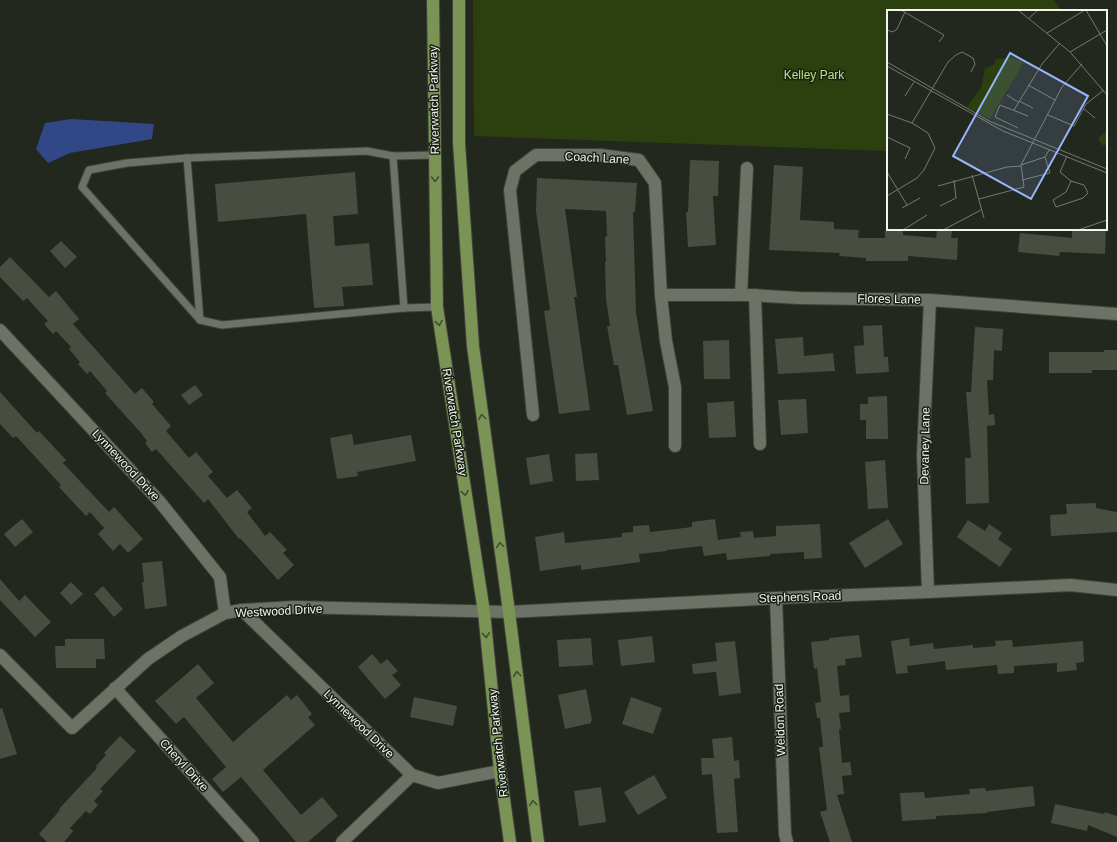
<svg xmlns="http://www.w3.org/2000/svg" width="1117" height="842" font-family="Arial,sans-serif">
<rect width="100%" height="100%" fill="#23281e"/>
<path fill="#2c400f" d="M 473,0 L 1054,0 L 1061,11 L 888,11 L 888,151 L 474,136 Z"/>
<path fill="#324786" d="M 71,119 L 154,124 L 152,139 L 70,153 L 48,163 L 36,149 L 45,123 Z"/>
<g fill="#484d42">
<path d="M 690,160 L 719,161 L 718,196 L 713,196 L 716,245 L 688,247 L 686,212 L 688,212 Z"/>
<path d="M 774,165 L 803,167 L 800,220 L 834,222 L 834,229 L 859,230 L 858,238 L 885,238 L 885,231 L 903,231 L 903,235 L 936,238 L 937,230 L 952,231 L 951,238 L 958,238 L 957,260 L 908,256 L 908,261 L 866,261 L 866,258 L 839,256 L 840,253 L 769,250 Z"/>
<path d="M 355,172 L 358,214 L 333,216 L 335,246 L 369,243 L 373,285 L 342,287 L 344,306 L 314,308 L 306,214 L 218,222 L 215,184 Z"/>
<path d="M 537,178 L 637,183 L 635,212 L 633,212 L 636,313 L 653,411 L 627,415 L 618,365 L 614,365 L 607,326 L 610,326 L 606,299 L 605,262 L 606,262 L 605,237 L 607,236 L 606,211 L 565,209 L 577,297 L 574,297 L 590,410 L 559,414 L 544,311 L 550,310 L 536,211 Z"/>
<path d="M 1072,229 L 1106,229 L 1105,254 L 1060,252 L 1059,256 L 1018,252 L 1020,233 L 1072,238 Z"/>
<path d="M 61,241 L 77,257 L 65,268 L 50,251 Z"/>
<path d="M 10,257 L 49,297 L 56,291 L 79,319 L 73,324 L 135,394 L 142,388 L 154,402 L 152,404 L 171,426 L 166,431 L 189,458 L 196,452 L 213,472 L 208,476 L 227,498 L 237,490 L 252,508 L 247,512 L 265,536 L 270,532 L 287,550 L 283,553 L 294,565 L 278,580 L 240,538 L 239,539 L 208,499 L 204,503 L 156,449 L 152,452 L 145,443 L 147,441 L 141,433 L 105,393 L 107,391 L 90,371 L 87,374 L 78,364 L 80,362 L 69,349 L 71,347 L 56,331 L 53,334 L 44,324 L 48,321 L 27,298 L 23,301 L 0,277 L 0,267 Z"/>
<path d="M 882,325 L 884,357 L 888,357 L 889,372 L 856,374 L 854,346 L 864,345 L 863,326 Z"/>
<path d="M 975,327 L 1003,329 L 1002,351 L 994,350 L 993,380 L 987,380 L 989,415 L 994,414 L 995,425 L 987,426 L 989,503 L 966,504 L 965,458 L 971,458 L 966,392 L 971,392 Z"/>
<path d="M 803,337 L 804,356 L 833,353 L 835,371 L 778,374 L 775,339 Z"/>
<path d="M 729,340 L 730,379 L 704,379 L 703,341 Z"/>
<path d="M 1104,350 L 1117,350 L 1117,370 L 1092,370 L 1092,373 L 1049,373 L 1049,352 L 1104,352 Z"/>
<path d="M 195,385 L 203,395 L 189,405 L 181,395 Z"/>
<path d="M 0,392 L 37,433 L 39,431 L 66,460 L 63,463 L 109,512 L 114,507 L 143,539 L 128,553 L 120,544 L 113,551 L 98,534 L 104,528 L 90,512 L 86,516 L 59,487 L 61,485 L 16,436 L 13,438 L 0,424 Z"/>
<path d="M 887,396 L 888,439 L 866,439 L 866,420 L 860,420 L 860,404 L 868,404 L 868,397 Z"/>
<path d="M 806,399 L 808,433 L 781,435 L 778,400 Z"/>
<path d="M 734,401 L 736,437 L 709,438 L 707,403 Z"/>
<path d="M 352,434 L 354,445 L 411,435 L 416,461 L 357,472 L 358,476 L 337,479 L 330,438 Z"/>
<path d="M 597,453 L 599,480 L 576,481 L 575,454 Z"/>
<path d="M 549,454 L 553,481 L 530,485 L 526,458 Z"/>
<path d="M 885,460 L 888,508 L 868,509 L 865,462 Z"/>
<path d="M 1096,503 L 1096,508 L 1117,512 L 1117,532 L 1051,536 L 1050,515 L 1067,514 L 1066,504 Z"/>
<path d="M 22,519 L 33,532 L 15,547 L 4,534 Z"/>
<path d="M 715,519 L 718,540 L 741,537 L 740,532 L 753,531 L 754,538 L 776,536 L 776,526 L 820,524 L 822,558 L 804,559 L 804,552 L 770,554 L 770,556 L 727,560 L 726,553 L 704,556 L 702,546 L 667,550 L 667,551 L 639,554 L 640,562 L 581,570 L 581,565 L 540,571 L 535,537 L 564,532 L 565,543 L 622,537 L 622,533 L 633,532 L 633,526 L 649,525 L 650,532 L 676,529 L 692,527 L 692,522 Z"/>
<path d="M 888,519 L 903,544 L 865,568 L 849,543 Z"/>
<path d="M 968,520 L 985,531 L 989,524 L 1002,533 L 998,539 L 1012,549 L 1000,567 L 957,537 Z"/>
<path d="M 162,561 L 167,606 L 145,609 L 142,582 L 144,582 L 142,563 Z"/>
<path d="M 0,579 L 19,601 L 25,595 L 51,622 L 35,637 L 0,600 Z"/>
<path d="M 71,582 L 83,594 L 71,605 L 60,593 Z"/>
<path d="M 103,586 L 123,609 L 114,617 L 94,594 Z"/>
<path d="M 859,635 L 862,657 L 845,659 L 846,665 L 837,666 L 840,696 L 849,695 L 850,712 L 839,713 L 841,729 L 839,729 L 842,763 L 850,762 L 852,775 L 842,776 L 844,794 L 837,795 L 852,842 L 830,842 L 820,812 L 827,810 L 819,747 L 823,747 L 820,718 L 817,718 L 815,703 L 821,702 L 817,668 L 814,669 L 811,642 L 829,640 L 829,638 Z"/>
<path d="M 652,636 L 655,662 L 621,666 L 618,640 Z"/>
<path d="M 591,638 L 593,665 L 559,667 L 557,640 Z"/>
<path d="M 909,638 L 910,646 L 933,643 L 934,649 L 973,645 L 973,648 L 996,646 L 995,641 L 1012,640 L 1013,647 L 1083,641 L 1084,662 L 1076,663 L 1077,670 L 1057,672 L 1057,663 L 1014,666 L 1014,673 L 998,674 L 997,665 L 946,670 L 945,661 L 907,666 L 908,673 L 896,674 L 891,641 Z"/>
<path d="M 65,639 L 104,639 L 105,659 L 96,659 L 96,668 L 56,668 L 55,646 L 65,646 Z"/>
<path d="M 735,641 L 741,693 L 719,696 L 716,672 L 693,674 L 692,664 L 717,661 L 715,643 Z"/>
<path d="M 372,654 L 381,664 L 387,659 L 398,671 L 392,675 L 401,685 L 385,699 L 358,667 Z"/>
<path d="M 198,664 L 214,683 L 196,698 L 233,742 L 287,695 L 291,700 L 297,695 L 312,714 L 308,717 L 315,725 L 263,770 L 301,815 L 322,797 L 338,816 L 308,842 L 296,842 L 241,777 L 223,792 L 212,779 L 226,767 L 184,717 L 176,724 L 155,701 Z"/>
<path d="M 586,689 L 592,720 L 591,721 L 591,723 L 565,729 L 558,695 Z"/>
<path d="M 414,697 L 457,706 L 453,726 L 410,717 Z"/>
<path d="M 631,697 L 662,708 L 653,734 L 622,724 Z"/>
<path d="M 2,708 L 17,754 L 0,759 L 0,709 Z"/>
<path d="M 120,736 L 136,751 L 100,789 L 103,791 L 94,801 L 98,805 L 90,814 L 86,811 L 70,828 L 73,831 L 64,842 L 47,842 L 39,834 L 60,810 L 59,809 L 97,768 L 96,766 L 106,755 L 104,753 Z"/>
<path d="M 732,737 L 734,761 L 739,760 L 740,778 L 734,779 L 738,832 L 717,833 L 712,774 L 702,775 L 701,758 L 714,758 L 712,739 Z"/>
<path d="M 654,775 L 667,798 L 638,815 L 624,792 Z"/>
<path d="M 1033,786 L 1035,806 L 987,812 L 987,813 L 936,816 L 936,819 L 902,821 L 900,793 L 924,792 L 925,798 L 970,794 L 969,789 L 985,788 L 986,791 Z"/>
<path d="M 601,787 L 606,822 L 579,826 L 574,791 Z"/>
<path d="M 1055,804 L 1104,814 L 1105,812 L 1117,816 L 1117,837 L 1088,825 L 1087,831 L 1051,823 Z"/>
</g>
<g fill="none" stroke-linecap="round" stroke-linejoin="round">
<g stroke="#3f433b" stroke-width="9">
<g id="service">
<path d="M 434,155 L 393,156 L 367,151 L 187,158 L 127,163 L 89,170 L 82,187 L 200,320 L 222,325 L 404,308 L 437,307"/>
<path d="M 393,156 L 404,308"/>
<path d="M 187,158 L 200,320"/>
</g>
</g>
<g stroke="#3f433b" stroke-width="14">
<g id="minor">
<path d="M 661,295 L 750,295 L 799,298 L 930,300 L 1117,314"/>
<path d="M 741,295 L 747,168"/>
<path d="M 755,295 L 760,444"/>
<path d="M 0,330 L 160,502 L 220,577 L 225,613"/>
<path d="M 533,415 L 510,190 L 515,171 L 536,155 L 600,155 L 639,160 L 655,183 L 661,295 L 666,341 L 675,387 L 675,446"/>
<path d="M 928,592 L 923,455 L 930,300"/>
<path d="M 776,598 L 785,834 L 787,842"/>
<path d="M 242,610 L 412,775 L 438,783 L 500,771"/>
<path d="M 0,655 L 72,728 L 148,659 L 182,636 L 197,628 L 225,613 L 242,610 L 294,607 L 509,612 L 776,598 L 928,592 L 1070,585 L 1117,590"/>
<path d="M 115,688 L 253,842"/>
<path d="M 342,842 L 412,775"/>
</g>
</g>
<g stroke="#3f433b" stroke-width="14">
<g id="primary">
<path d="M 433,0 L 437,307 L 484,612 L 500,771 L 510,842"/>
<path d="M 459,0 L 459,143 L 473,346 L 509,612 L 538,842"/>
</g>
</g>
<use href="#service" stroke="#6c7266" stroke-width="7"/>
<use href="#minor" stroke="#6c7266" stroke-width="12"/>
<use href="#primary" stroke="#799454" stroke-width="12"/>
</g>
<defs><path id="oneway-chevron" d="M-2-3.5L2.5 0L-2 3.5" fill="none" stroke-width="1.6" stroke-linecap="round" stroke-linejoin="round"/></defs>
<g stroke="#404e2e">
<use href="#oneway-chevron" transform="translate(435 179) rotate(89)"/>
<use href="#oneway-chevron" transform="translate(439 323) rotate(81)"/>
<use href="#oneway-chevron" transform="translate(482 417) rotate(-98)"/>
<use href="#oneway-chevron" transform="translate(465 493) rotate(81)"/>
<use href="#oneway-chevron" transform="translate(500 545) rotate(-98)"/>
<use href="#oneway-chevron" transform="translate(486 635) rotate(84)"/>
<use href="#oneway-chevron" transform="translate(517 674) rotate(-97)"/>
<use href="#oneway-chevron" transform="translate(533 803) rotate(-98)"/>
</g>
<g text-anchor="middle" stroke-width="3" stroke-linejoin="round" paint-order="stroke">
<g font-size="12" fill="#b7e47f" stroke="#1a1f15">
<text x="814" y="79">Kelley Park</text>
</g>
<g font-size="12" fill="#f1f5ee" stroke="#1a1f15">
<text transform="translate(434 100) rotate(-91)" y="4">Riverwatch Parkway</text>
<text transform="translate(597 158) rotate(3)" y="4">Coach Lane</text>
<text transform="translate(889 299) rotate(1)" y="4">Flores Lane</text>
<text transform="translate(455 422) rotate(81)" y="4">Riverwatch Parkway</text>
<text transform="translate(925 446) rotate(-89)" y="4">Devaney Lane</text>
<text transform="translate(126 465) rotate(47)" y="4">Lynnewood Drive</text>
<text transform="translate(800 597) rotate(-2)" y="4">Stephens Road</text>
<text transform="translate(279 611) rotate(-3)" y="4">Westwood Drive</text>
<text transform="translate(780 720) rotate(-92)" y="4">Weldon Road</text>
<text transform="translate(359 724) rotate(44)" y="4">Lynnewood Drive</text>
<text transform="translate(498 743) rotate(-96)" y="4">Riverwatch Parkway</text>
<text transform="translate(184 765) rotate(48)" y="4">Cheryl Drive</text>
</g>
</g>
<g transform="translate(887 10)">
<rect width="220" height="220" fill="#23281e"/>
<path d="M 126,48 L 137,52 L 103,109 L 80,97 L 94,78 L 98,59 L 107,54 L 109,49 ZM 220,121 L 220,135 L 215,135 L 211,128 Z" fill="#2c400f"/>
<path fill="none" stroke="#757a71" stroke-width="1" d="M 14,0 L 57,25 L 52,32M 131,0 L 183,42 L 220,85M 199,0 L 220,36M 141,9 L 151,0M 0,20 L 6,22 L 10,19 L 18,2M 160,23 L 198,0M 183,42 L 220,20M 0,52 L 102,111 L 220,159M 0,56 L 116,121 L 220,163M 141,75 L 168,90M 120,85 L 131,92M 18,86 L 27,72M 132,91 L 146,98M 197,99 L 208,108M 127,100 L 155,54 L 173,33M 0,104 L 25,113 L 41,123 L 48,138 L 37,160 L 30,168 L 0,186M 161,105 L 187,116 L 199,94 L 217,80M 25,113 L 61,52 L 69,45 L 75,42 L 86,48 L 88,54 L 84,62M 131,118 L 108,107 L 113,95 L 141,106M 0,127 L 23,138 L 18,149M 180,146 L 173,162 L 184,171M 134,155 L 158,147 L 162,140M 0,162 L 20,195M 85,165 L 97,208M 135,170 L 163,163 L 158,147M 184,171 L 197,175 L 201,183 L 196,188 L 169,197 L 166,190 L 179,182 ZM 51,176 L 120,157 L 134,156M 92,189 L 137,177 L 134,155 L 175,77 L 195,54M 53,196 L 69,188 L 67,170M 15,198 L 33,188M 16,220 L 40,205M 56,220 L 94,200M 191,220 L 220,210"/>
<path fill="#99b5fd" fill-opacity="0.15" stroke="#99b5fd" stroke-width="2" d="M 123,43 L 201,86 L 144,189 L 66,146 Z"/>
<rect width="220" height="220" fill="none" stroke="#f1f5ee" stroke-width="2"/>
</g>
</svg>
